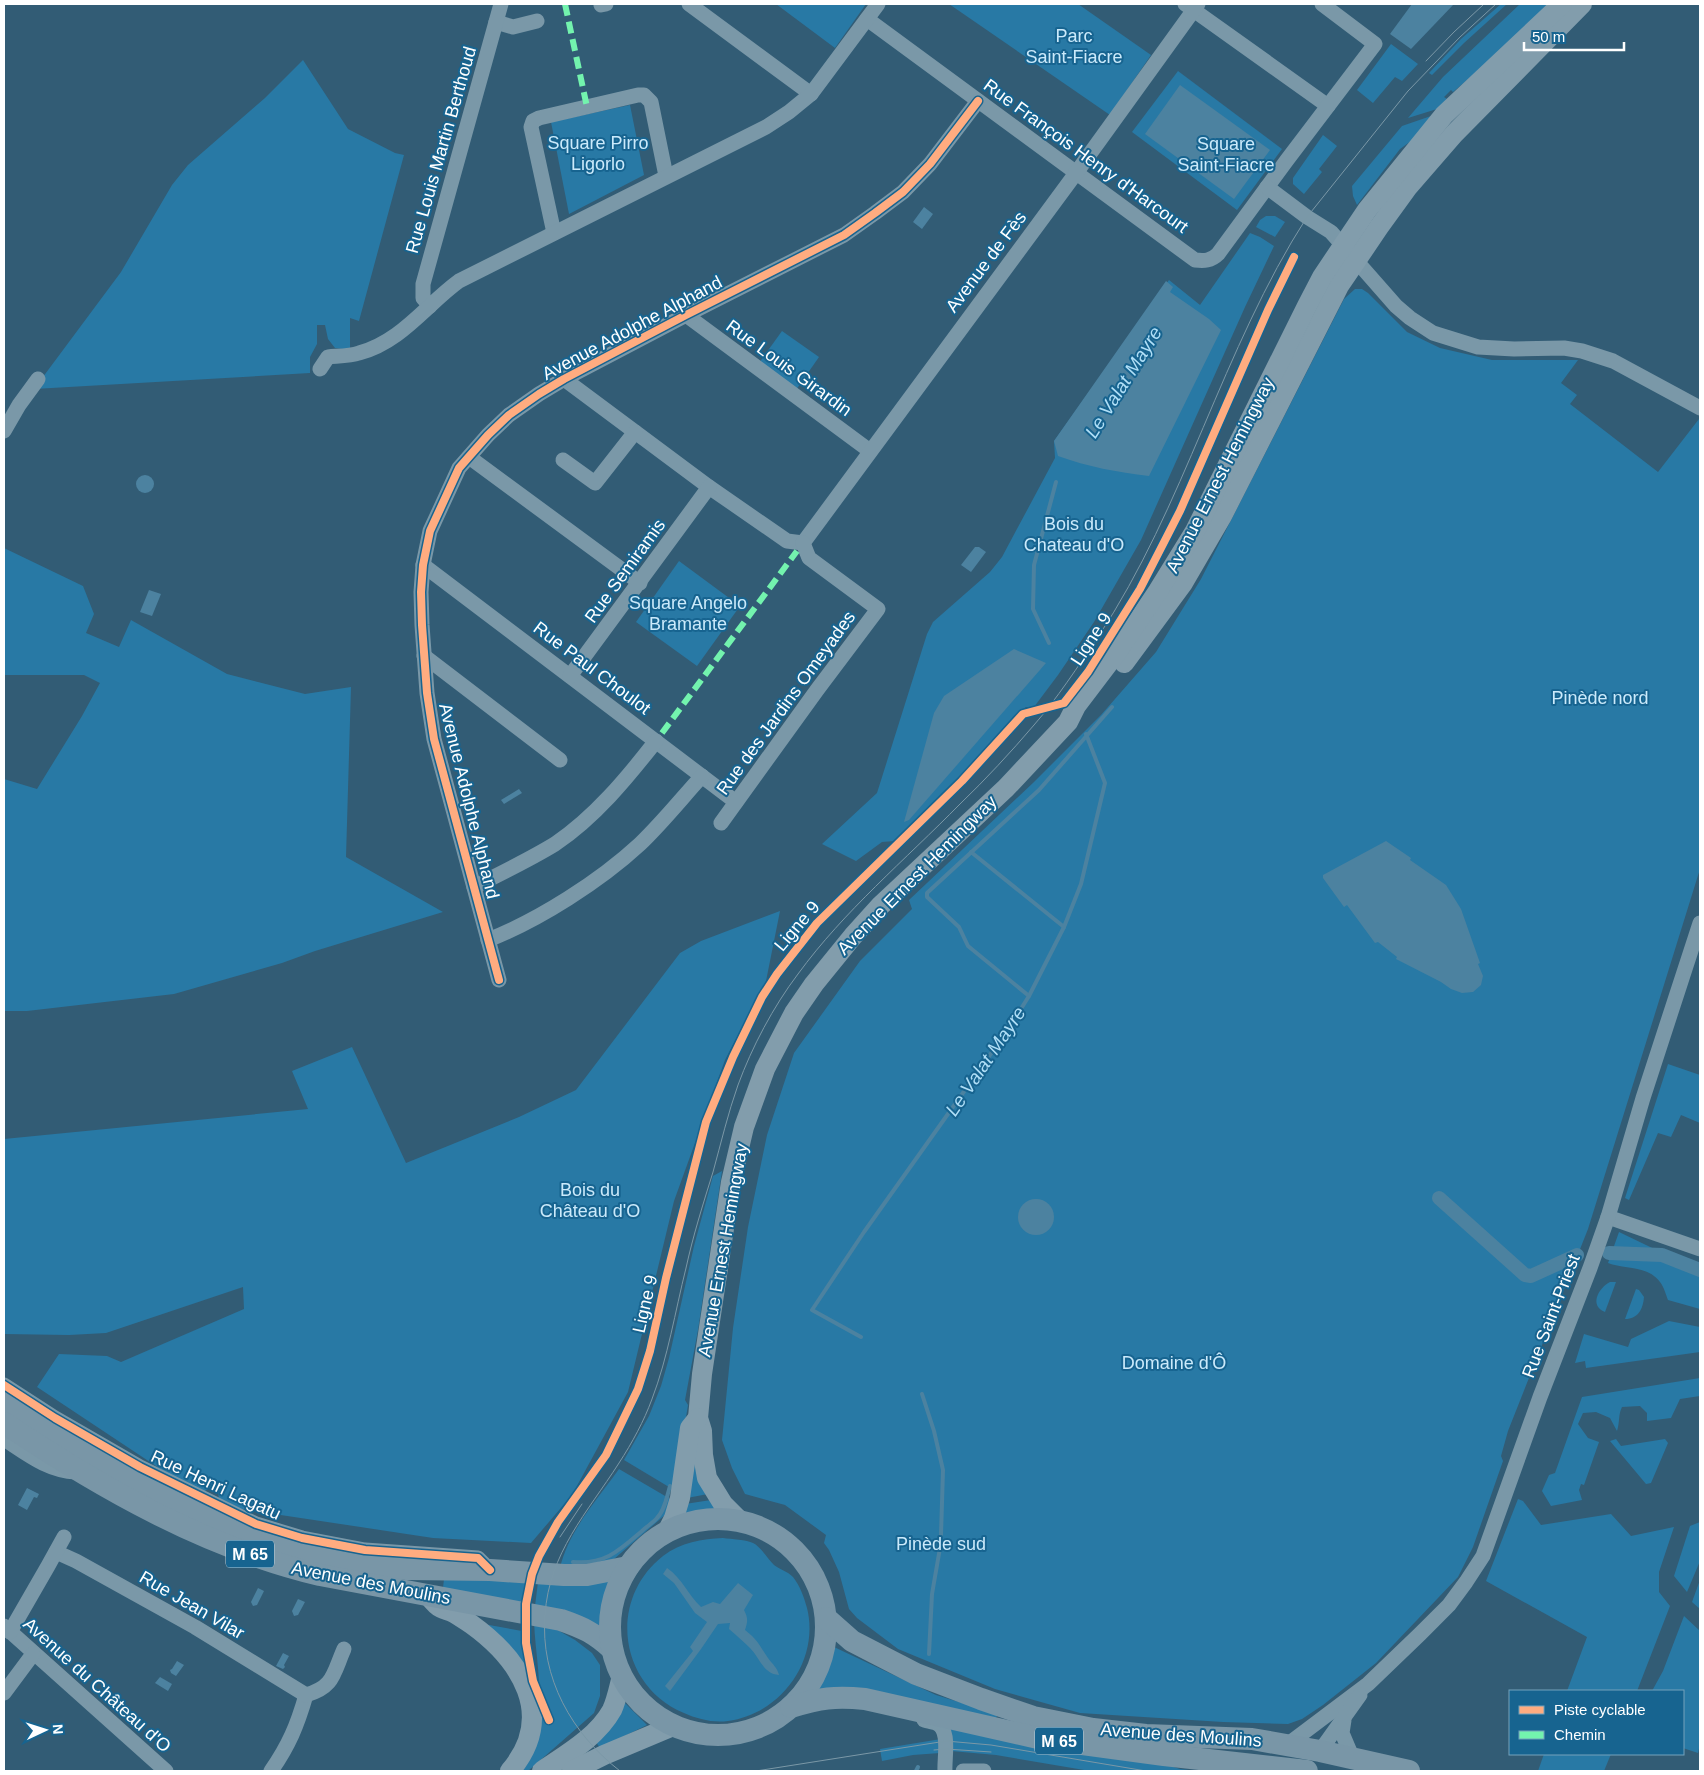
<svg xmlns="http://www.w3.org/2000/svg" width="1704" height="1775" font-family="Helvetica,sans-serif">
<rect width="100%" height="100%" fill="#325c75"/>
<g fill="#2879a5">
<path d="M 776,4 L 866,4 L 835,48 Z"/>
<path d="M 949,4 L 1078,4 L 1151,55 L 1110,115 Z"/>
<path d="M 1501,4 L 1507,4 L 1464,43 L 1432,75 L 1429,73 L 1461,39 Z"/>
<path d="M 1520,4 L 1556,4 L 1453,92 L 1451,90 L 1444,97 L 1447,99 L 1437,109 L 1408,118 L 1443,77 Z"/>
<path d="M 1391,44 L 1418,64 L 1402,81 L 1395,77 L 1373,103 L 1357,90 Z"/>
<path d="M 303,60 L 348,129 L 395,153 L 404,155 L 359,321 L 350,318 L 350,350 L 335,348 L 328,339 L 325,325 L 317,325 L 317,344 L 310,357 L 310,373 L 34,389 L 121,272 L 172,185 L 188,165 L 265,98 Z"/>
<path d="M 1178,71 L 1282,149 L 1237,210 L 1132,132 Z"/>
<path d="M 630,105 L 644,175 L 569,214 L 551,122 Z"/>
<path d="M 1431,116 L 1418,136 L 1400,149 L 1357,205 L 1353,196 L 1352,186 L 1402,126 Z"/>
<path d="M 1323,135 L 1337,146 L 1319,169 L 1322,172 L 1304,194 L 1293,184 L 1293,178 Z"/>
<path d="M 1266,216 L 1275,216 L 1285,222 L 1275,237 L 1256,227 L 1260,220 Z"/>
<path d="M 1250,233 L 1260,237 L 1274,246 L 1245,307 L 1141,540 L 1094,622 L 1058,675 L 1034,707 L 1026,707 L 1014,716 L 953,784 L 900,838 L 895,841 L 882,842 L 856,861 L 822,844 L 877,793 L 927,634 L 933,622 L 990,572 L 1002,557 L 1055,458 L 1054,441 L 1169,280 L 1200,305 Z"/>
<path d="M 1355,289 L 1362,289 L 1368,293 L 1407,332 L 1440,348 L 1492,360 L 1578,360 L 1561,383 L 1577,395 L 1570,404 L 1658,472 L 1699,419 L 1700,420 L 1700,869 L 1588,1229 L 1508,1431 L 1501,1456 L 1503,1461 L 1473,1547 L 1458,1577 L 1376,1663 L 1323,1705 L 1302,1719 L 1288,1724 L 1223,1722 L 1080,1713 L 995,1689 L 898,1649 L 857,1618 L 849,1609 L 839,1572 L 829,1550 L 824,1543 L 826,1535 L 785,1505 L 745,1494 L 732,1468 L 722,1440 L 733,1328 L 748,1227 L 767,1135 L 794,1053 L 860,961 L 912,909 L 909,900 L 1034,782 L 1101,715 L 1156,652 L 1201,579 L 1344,299 Z"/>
<path d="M 782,331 L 819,357 L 796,390 L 759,363 Z"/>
<path d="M 4,548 L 83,586 L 94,614 L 86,633 L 119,647 L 131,620 L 227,674 L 305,694 L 351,687 L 346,857 L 443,912 L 315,951 L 282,963 L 174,994 L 27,1011 L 4,1011 L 4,779 L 37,789 L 82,716 L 100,683 L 84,675 L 4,675 Z"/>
<path d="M 679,561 L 740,606 L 697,666 L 636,622 Z"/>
<path d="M 780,911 L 766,981 L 725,1060 L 674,1201 L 628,1392 L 572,1495 L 531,1543 L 433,1538 L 235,1508 L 219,1500 L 218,1491 L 211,1487 L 202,1493 L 168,1474 L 37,1387 L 59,1354 L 107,1356 L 121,1362 L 244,1309 L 243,1287 L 106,1333 L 69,1335 L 4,1334 L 4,1139 L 308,1109 L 292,1071 L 352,1047 L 406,1163 L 519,1117 L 576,1090 L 680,953 L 701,941 Z"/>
<path d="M 1668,1064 L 1700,1075 L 1700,1123 L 1681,1115 L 1671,1137 L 1658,1133 L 1629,1200 L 1625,1198 Z"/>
<path d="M 722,1171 L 698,1330 L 685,1400 L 688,1405 L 674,1490 L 624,1460 L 649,1416 L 661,1386 L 669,1358 L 694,1246 L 713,1176 Z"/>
<path d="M 1619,1232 L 1700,1271 L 1700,1309 L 1668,1300 C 1666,1295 1664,1287 1660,1282 C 1649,1266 1624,1269 1608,1263 Z"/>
<path d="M 1610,1282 L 1616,1282 L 1605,1312 C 1589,1306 1598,1288 1610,1282 Z"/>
<path d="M 1636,1289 L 1639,1290 L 1644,1297 C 1643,1309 1638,1319 1625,1319 Z"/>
<path d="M 1669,1321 L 1700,1327 L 1700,1352 L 1586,1368 L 1585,1361 L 1575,1363 L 1584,1334 L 1628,1347 L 1631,1339 Z"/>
<path d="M 1700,1378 L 1700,1396 L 1680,1399 L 1671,1418 L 1647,1421 L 1647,1413 L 1640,1406 L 1622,1407 C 1618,1415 1620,1422 1617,1431 L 1610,1418 L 1596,1412 L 1583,1413 L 1578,1424 L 1588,1438 L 1599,1442 L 1584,1485 L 1581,1484 L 1579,1490 L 1582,1500 L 1551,1506 L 1542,1491 L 1549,1475 L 1555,1473 L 1582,1397 Z"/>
<path d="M 1616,1439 L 1621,1446 L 1665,1439 L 1668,1443 L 1651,1483 L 1646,1484 L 1610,1441 Z"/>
<path d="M 694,1441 L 708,1494 L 687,1498 Z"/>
<path d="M 619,1469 L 672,1500 L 666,1514 L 614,1559 L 600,1564 L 560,1568 C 569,1530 597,1500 619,1469 Z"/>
<path d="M 1518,1499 L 1523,1501 L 1541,1525 L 1611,1514 L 1631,1536 L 1674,1527 L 1659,1572 L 1659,1592 L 1670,1606 L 1637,1691 L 1567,1691 L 1587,1637 L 1486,1581 Z"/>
<path d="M 711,1500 L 719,1509 L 683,1515 L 685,1504 Z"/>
<path d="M 1700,1522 L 1700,1561 L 1687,1592 L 1674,1576 L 1690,1526 Z"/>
<path d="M 723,1538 C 731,1539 747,1540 753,1543 C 760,1546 768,1559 774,1565 C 781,1570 787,1571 793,1577 C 800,1586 804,1597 807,1608 C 820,1660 781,1714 728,1721 C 713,1723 697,1719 684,1713 C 619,1686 607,1600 663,1556 C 681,1542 702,1539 723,1538 Z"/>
<path d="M 444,1579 L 528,1581 L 524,1604 L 443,1588 Z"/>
<path d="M 1700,1580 L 1700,1609 L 1692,1602 Z"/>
<path d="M 609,1581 C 603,1597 600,1610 601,1628 L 535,1606 L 538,1582 Z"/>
<path d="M 1684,1616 L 1700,1631 L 1700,1744 L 1698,1753 L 1683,1748 L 1683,1691 L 1652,1691 L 1663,1671 Z"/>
<path d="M 534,1621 L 547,1624 L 575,1640 L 592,1653 L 600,1665 L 600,1696 L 594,1713 L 528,1771 L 516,1771 C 523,1754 533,1734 537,1717 C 543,1685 535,1653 534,1621 Z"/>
<path d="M 478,1623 L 522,1631 L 528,1674 Z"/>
<path d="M 834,1647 L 936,1695 L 998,1714 L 995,1720 L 817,1691 L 826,1674 Z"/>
<path d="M 623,1701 L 647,1725 L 600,1748 L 596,1742 Z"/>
<path d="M 951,1727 L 1151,1760 L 1180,1769 L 1197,1771 L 1090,1771 L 996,1755 L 951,1751 Z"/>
<path d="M 941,1739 L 940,1753 L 913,1755 L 882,1761 L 880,1749 Z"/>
<path d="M 1544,1754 L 1611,1754 L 1604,1771 L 1538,1771 Z"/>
</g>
<g fill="#4c82a0">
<path d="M 1412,4 L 1454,4 L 1411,49 L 1390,34 Z"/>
<path d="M 1180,85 L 1270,150 L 1234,199 L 1145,134 Z"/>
<path d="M 924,207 L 933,214 L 922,229 L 913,222 Z"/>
<path d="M 1166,281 L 1173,287 L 1170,292 L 1209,319 L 1221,330 L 1149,476 C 1117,472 1088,467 1058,456 L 1054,441 Z"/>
<circle cx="145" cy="484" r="9"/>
<path d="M 975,547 L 979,547 L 986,552 L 971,572 L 961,565 Z"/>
<path d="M 149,590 L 161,594 L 152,616 L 140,612 Z"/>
<path d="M 1014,649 L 1046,663 L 909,820 L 904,822 L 934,713 L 944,696 Z"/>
<path d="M 519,789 L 522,793 L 504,804 L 501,800 Z"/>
<path d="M 1386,841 L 1411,858 L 1410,860 L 1446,885 L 1461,909 L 1480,963 L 1478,964 L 1483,976 L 1481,985 L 1473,992 L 1462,993 L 1451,989 L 1441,982 L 1396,959 L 1397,957 L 1378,942 L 1375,943 L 1347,905 L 1344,907 L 1323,878 L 1323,875 Z"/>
<circle cx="1036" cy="1217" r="18"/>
<path d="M 27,1488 L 39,1494 L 37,1498 L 34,1497 L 27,1510 L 18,1505 Z"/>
<path d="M 667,1568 C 682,1578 688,1595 701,1607 L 713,1602 L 720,1604 L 738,1583 L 753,1595 L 744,1610 C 748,1618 748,1621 745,1630 C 759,1641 759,1645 768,1658 C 773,1665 777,1667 779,1675 C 763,1674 760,1658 750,1648 C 743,1641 736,1635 729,1629 L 730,1623 L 718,1624 L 701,1649 L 670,1691 L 665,1686 L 693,1651 L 690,1647 L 707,1622 L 695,1613 L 674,1583 L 663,1574 Z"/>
<path d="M 258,1588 L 264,1591 L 257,1605 L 253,1606 L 251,1602 Z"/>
<path d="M 298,1599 L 305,1602 L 298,1615 L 294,1616 L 292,1611 Z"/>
<path d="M 283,1653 L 289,1656 L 284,1665 L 285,1667 L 283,1669 L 276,1666 Z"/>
<path d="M 177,1661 L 184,1665 L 176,1676 L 171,1673 L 170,1670 L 172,1669 Z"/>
<path d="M 160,1677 L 172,1684 L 168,1691 L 155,1683 Z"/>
</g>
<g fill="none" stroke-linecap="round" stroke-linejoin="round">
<g stroke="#4c82a0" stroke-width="4">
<path d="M 1049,643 L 1033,609 L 1034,565 L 1056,482"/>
<path d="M 971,852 L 1064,927"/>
<path d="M 1029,996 L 968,946 L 959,927 L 927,897 L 927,893 L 1039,790 L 1112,707"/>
<path d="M 861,1337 L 812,1310 L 864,1232 L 1007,1031 L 1029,996 L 1064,927 L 1081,884 L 1105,783 L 1086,734"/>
<path d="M 922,1394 L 934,1431 L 943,1470 L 941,1535"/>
<path d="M 573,1562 C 605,1565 620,1550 642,1531 C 647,1526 653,1523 657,1518 C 665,1510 667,1496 670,1486"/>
<path d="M 929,1654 L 932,1594 L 940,1548"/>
<path d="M 916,1771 L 918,1767"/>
</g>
<g stroke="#4c82a0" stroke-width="14">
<path d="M 1439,1198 L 1525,1275 L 1531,1276 L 1577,1255"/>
<path d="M 1609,1253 L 1662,1255 L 1700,1270"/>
</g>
<g stroke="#7a98a8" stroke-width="15">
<path d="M 689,4 L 811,94"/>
<path d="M 1185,4 L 1328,106"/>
<path d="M 601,5 L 606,4"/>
<path d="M 867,19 L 1195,260 C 1204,261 1211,261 1218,254 L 1287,160 L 1375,44 L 1322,4"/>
<path d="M 496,22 L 513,27 L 537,21"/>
<path d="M 1267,187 L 1307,217 L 1331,232 L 1396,306 L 1410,318 L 1433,333 L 1478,347 L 1514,349 L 1564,348 L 1582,351 L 1613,361 L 1700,408"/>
<path d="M 554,233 L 531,127 L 533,121 L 539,118 L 638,95 L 644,95 L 651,102 L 666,176"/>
<path d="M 430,306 L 423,298 L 423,284 L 501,4"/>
<path d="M 686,315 L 870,451"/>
<path d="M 320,369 L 328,357 C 338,356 350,356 359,353 C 401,342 426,305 459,281 L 766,127 L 789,112 L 811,94 L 878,4"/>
<path d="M 564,379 L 709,487 L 787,541 L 803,543"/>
<path d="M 4,431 L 19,405 L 38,379"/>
<path d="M 469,457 L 640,583"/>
<path d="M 563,460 L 595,483 L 635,432"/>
<path d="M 803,543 L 1076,173 L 1198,4"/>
<path d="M 423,565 L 736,802"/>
<path d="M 424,656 L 560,760"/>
<path d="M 570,676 L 709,487"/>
<path d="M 721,823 L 817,690 L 878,609 L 809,558 L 803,543"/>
<path d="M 474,887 C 501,873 529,860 555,844 C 595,817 627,778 656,741"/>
<path d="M 488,940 C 539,920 600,881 640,844 C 662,823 682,798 702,776"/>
<path d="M 499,980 L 434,739 L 427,693 L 422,625 L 421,592 L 423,565 L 430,531 L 459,468 L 488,435 L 509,415 L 539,394 L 564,379 L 686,315 L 844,235 L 875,213 L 903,192 L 930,164 L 978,101"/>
<path d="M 1608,1217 L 1700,1249"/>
<path d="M 4,1385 L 55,1418 L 140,1467 L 256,1524 L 302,1538 L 365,1550 L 478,1558 L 490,1570"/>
<path d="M 4,1439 C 27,1454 48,1471 76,1472"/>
<path d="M 56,1552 L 76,1561 L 195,1627 L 306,1695 C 297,1726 289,1745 271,1771"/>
<path d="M 4,1626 L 166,1771"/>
<path d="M 10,1632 L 48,1566 L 64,1537"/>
<path d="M 4,1693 L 33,1654"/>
<path d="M 306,1695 C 334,1687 333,1674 344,1649"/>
<path d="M 924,1720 C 927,1721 932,1722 936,1723 C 951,1729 944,1758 945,1771"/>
<path d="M 1344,1720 L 1342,1733 L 1353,1759"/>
<path d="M 1287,1745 L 1368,1684 L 1420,1634 L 1449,1605 L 1466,1582 L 1483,1556 L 1540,1397 L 1590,1268 L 1608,1217 L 1643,1098 L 1700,923"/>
<path d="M 1320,1751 L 1360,1695"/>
<path d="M 963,1771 L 984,1771"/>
</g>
<g stroke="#829dac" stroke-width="20">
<path d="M 1124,663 L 1183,583 L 1222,516 L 1339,286 L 1379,227 L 1408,187 L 1454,134 L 1582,4"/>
<path d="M 740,1521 L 723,1504 L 707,1478 L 703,1455 L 702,1431 L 698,1418 L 702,1374 L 731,1182 L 744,1127 L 765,1069 L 794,1013 L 814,984 L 853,936 L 881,905 L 1006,788 L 1068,722 L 1076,706 L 1117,652 L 1158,591 L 1195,531 L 1307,306 L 1322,277 L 1367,210 L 1444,115 L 1562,4"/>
<path d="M 667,1532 L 674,1518 L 680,1498 L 690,1428 L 698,1418"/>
<path d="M 428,1595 C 431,1599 436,1606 441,1608 C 444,1610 448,1610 452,1612 C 458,1615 465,1620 471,1624 C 521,1660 557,1716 510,1771"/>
<path d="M 542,1771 C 567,1754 597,1737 612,1710 C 617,1699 619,1687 622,1676"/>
<path d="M 572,1771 L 604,1755 L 673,1726"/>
</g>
<g stroke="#7996a7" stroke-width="22">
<path d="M 4,1402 L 92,1457 L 147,1486 L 226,1526 L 292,1549 L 343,1561 L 407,1569 L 490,1570 L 564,1575 L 587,1575 L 628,1567"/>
<path d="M 4,1423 C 101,1488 206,1548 320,1575 L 561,1620 C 584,1628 594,1633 612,1649"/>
<circle cx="718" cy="1627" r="108"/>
<path d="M 826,1618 L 852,1641 L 916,1674 L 981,1699 L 1033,1717 L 1093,1729 L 1146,1735 L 1252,1739 L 1320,1751 L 1409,1771"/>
<path d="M 791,1707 C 820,1698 835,1696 865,1699 L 1038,1738 L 1164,1755 L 1307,1771"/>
</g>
<g stroke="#7b98a7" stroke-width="1">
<path d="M 1426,61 L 1454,32 L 1483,5"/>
<path d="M 560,1537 L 582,1504"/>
<path d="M 934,1750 L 946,1749 L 991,1752"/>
<path d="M 620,1771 C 572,1734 540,1678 545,1615 C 549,1553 587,1513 619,1463 C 632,1443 644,1421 652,1399 C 668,1357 675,1312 686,1268 C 693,1236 703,1204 713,1172 C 721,1143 728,1113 738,1085 C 752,1047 773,1007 798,974 C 844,911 905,860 960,804 C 986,779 1011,752 1034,725 C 1056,700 1079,665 1098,637 C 1185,506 1222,349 1307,217 L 1408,91 L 1460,37 L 1496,4"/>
<path d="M 756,1771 L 946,1741 L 991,1745 L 1146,1771"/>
</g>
<g stroke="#73f3ae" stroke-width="6" stroke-dasharray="12 6" stroke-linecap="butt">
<path d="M 565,4 L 587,107"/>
<path d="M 662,733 L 797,551"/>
</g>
<g stroke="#176490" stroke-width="11">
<g id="cycleway">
<path d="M 499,980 L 434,739 L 427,693 L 422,625 L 421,592 L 423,565 L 430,531 L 459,468 L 488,435 L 509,415 L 539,394 L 564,379 L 686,315 L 844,235 L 875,213 L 903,192 L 930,164 L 978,101"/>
<path d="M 4,1385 L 55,1418 L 140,1467 L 256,1524 L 302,1538 L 365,1550 L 478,1558 L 490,1570"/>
<path d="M 549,1720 L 533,1681 L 526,1643 L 526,1604 L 532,1574 L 539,1556 L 558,1522 L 606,1455 L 638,1389 L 650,1351 L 666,1278 L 706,1122 L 733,1057 L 762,997 L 777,974 L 817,923 L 962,781 L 1023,714 L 1064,703 L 1088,672 L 1140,589 L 1180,511 L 1268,310 L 1294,257"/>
</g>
</g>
<use href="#cycleway" stroke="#ffac80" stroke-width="8"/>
</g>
<g text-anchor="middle" stroke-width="4" stroke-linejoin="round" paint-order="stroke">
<g fill="#176490" stroke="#b9d0de" stroke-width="1">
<rect x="226" y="1540.5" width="48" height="27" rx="4"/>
<rect x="1035" y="1727.5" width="48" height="27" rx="4"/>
</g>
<g font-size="16" font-weight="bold" fill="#fff">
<text x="250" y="1560">M 65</text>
<text x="1059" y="1747">M 65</text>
</g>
<g font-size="18" fill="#cbeafb" stroke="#176490">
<text x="1074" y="42">Parc<tspan x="1074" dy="21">Saint-Fiacre</tspan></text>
<text x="598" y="149">Square Pirro<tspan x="598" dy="21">Ligorlo</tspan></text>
<text x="1226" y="150">Square<tspan x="1226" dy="21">Saint-Fiacre</tspan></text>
<text x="1074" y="530">Bois du<tspan x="1074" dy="21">Chateau d'O</tspan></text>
<text x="688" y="609">Square Angelo<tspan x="688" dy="21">Bramante</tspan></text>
<text x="1600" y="704">Pinède nord</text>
<text x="590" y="1196">Bois du<tspan x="590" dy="21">Château d'O</tspan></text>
<text x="1174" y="1369">Domaine d'Ô</text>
<text x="941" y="1550">Pinède sud</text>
</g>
<g font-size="18" fill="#fff" stroke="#176490">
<text transform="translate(441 150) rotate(-74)" y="6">Rue Louis Martin Berthoud</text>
<text transform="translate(1086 156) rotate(36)" y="6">Rue François Henry d'Harcourt</text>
<text transform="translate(986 262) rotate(-53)" y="6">Avenue de Fès</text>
<text transform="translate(632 328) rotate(-28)" y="6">Avenue Adolphe Alphand</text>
<text transform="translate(789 368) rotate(36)" y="6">Rue Louis Girardin</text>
<text transform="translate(1220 475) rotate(-63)" y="6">Avenue Ernest Hemingway</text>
<text transform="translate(625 571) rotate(-54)" y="6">Rue Semiramis</text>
<text transform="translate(1091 639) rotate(-57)" y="6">Ligne 9</text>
<text transform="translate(592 668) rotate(37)" y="6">Rue Paul Choulot</text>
<text transform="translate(786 703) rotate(-54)" y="6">Rue des Jardins Omeyades</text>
<text transform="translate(469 801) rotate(76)" y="6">Avenue Adolphe Alphand</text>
<text transform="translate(917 875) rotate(-45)" y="6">Avenue Ernest Hemingway</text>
<text transform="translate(797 926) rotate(-50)" y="6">Ligne 9</text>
<text transform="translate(723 1250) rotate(-80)" y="6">Avenue Ernest Hemingway</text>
<text transform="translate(645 1304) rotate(-77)" y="6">Ligne 9</text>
<text transform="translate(1551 1316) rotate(-69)" y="6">Rue Saint-Priest</text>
<text transform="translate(216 1485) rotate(25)" y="6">Rue Henri Lagatu</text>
<text transform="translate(371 1583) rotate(11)" y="6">Avenue des Moulins</text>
<text transform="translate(192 1605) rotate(30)" y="6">Rue Jean Vilar</text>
<text transform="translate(97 1685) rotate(42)" y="6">Avenue du Château d'O</text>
<text transform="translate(1181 1735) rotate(4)" y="6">Avenue des Moulins</text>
</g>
<g font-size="19" font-style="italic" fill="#b0dff7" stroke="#176490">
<text transform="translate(1123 382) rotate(-58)" y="7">Le Valat Mayre</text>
<text transform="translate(985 1061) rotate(-56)" y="7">Le Valat Mayre</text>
</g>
</g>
<rect width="1704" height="1775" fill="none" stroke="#ffffff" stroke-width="10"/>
<rect x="1509" y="1690" width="175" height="65" fill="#176490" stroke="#74a2bc"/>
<rect x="1519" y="1706" width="25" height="8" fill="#ffac80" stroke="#74a2bc"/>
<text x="1554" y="1715" font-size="15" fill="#ffffff">Piste cyclable</text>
<rect x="1519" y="1731" width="25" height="8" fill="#73f3ae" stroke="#74a2bc"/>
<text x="1554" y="1740" font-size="15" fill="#ffffff">Chemin</text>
<g transform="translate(45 1730) rotate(86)" stroke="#176490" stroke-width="4" paint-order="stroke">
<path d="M0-4L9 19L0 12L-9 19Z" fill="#ffffff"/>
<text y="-8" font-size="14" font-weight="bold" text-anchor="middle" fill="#ffffff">N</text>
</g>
<path d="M1524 42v8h100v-8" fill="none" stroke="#ffffff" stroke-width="2.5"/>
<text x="1532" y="42" font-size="15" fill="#ffffff" stroke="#176490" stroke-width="4" paint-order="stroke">50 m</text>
</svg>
